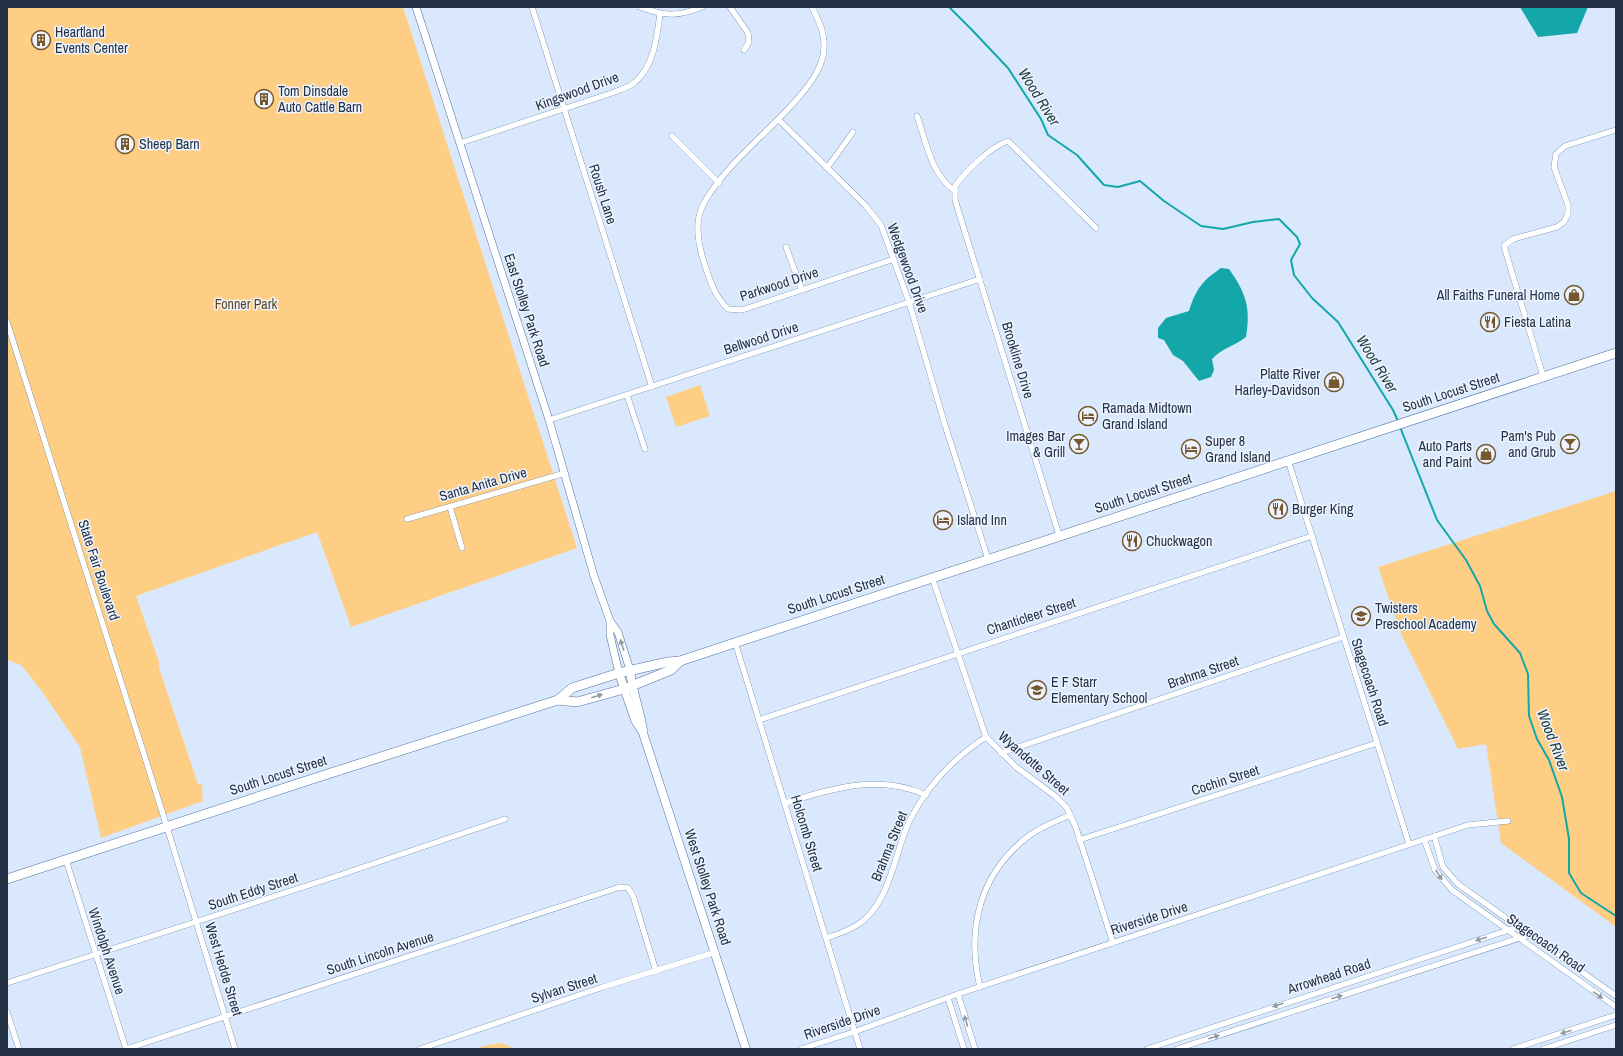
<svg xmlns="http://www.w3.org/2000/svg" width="1623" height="1056" font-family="'Archivo Narrow',sans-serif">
<rect width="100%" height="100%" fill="#d9e8fc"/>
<g fill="#ffce85">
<path d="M 7,7 L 403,7 L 577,548 L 351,627 L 317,532 L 136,596 L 160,665 L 158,665 L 198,784 L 201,784 C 204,789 201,795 203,801 L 101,838 L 80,747 L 41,690 L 21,665 L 7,660 Z"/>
<path d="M 700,385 L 710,416 L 676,427 L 666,397 Z"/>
<path d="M 1616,491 L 1616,927 L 1501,843 L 1486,744 L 1458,749 L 1401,634 L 1378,567 Z"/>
<path d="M 502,1043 L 515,1049 L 474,1049 L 488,1045 Z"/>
</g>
<g fill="#14a7a9">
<path d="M 1520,7 L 1588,7 L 1577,33 L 1538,37 Z"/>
<path d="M 1221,268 L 1229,269 C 1246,293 1251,308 1246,337 C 1235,346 1222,348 1212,359 L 1214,370 L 1211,377 L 1199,381 L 1183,361 L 1173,355 L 1164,340 L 1158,338 L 1158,328 L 1166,318 L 1189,311 C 1196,289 1202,281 1221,268 Z"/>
</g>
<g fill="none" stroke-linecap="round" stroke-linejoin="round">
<g stroke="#14a7a9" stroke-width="2">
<path d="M 949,7 L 973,31 L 1008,68 L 1041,119 L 1048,135 L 1077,155 L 1104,185 L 1118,187 L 1140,181 L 1164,201 L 1201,226 L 1223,229 L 1253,222 L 1279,219 L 1297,237 L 1300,244 L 1291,260 L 1294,275 L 1312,298 L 1338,322 L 1393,410 L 1398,421"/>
<path d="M 1400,427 L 1437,520 L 1466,560 L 1480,586 L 1487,611 L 1494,624 L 1520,653 L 1528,674 L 1529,716 L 1537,739 L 1549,760 L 1562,797 L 1569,839 L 1569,873 L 1581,893 L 1616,916"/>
</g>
<g stroke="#51729f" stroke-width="6">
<g id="minor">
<path d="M 532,7 L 652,387"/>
<path d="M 640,7 C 665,16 677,17 702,7"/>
<path d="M 730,7 L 748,33 L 749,42 L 744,50"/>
<path d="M 812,7 C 818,20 825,32 824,47 C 824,66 810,84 799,97 C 770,131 724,166 704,203 C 694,220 698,245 704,262 C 710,281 714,295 728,309 L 742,310 L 894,259"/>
<path d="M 917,116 C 926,141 931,175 955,191"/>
<path d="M 779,120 L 865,205 L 881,225 L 909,302 L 945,425 L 988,559"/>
<path d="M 672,136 L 719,183"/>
<path d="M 460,143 L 612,93 C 619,90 630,87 635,82 C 654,66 657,37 660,14"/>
<path d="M 827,168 L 853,132"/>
<path d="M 786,247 L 802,290"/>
<path d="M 7,322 L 167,827 L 235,1049"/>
<path d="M 1543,376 L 1504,246 L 1513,239 L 1557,227 L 1564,222 L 1568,214 L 1568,205 L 1554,167 L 1556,154 L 1565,146 L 1616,130"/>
<path d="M 627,395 L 645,449"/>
<path d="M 549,420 L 980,279"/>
<path d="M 1288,460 L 1409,844"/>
<path d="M 450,507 L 462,548"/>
<path d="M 407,519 L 565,473"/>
<path d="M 1059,535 L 955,200 L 955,186 C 966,171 990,147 1008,141 L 1096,228"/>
<path d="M 932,577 L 986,737 L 1016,767 L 1055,796 L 1067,808 L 1076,828 L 1113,943"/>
<path d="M 735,642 L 860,1049"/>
<path d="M 759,720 L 1312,536"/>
<path d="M 1001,753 L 1343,637"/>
<path d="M 785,803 C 831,789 879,773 926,795"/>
<path d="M 1434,836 L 1443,867 L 1458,884 L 1616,996"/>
<path d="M 1424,839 L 1435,870 L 1452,890 L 1616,1007"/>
<path d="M 1079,840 L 1377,743"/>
<path d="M 66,860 L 126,1049"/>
<path d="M 826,938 C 836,935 847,931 857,925 C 890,905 894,854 909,822 C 926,787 954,758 986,737"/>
<path d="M 7,983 L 334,877 L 505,819"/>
<path d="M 980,987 C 966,928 980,872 1030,835 C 1041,827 1057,821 1070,815"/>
<path d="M 958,994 L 975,1049"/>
<path d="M 948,998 L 964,1049"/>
<path d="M 7,1012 L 19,1049"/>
<path d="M 126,1049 L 620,887 L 628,888 L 633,896 L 656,971"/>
<path d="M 420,1049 L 603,987 L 716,952"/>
<path d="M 801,1049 L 854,1032 L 958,994 L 1468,825 L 1508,821"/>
<path d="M 1147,1049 L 1518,927"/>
<path d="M 1177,1049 L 1529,935"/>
<path d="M 1513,1049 L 1616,1015"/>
<path d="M 1543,1049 L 1616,1025"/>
</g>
</g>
<g stroke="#51729f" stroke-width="8">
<g id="tertiary">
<path d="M 416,7 L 549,420 L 594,576 L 610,621 L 618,632 L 630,670"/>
<path d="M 610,621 L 610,635 L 619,673"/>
</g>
</g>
<g stroke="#51729f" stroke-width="9">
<g id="secondary">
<path d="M 630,670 C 632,691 640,710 643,730"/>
<path d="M 619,673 L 635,720 L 643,733 L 746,1049"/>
</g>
</g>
<g stroke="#51729f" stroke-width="10">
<g id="primary">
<path d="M 558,700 L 572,688 L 619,673 L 668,662 L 680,661 L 1616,353"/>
<path d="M 7,879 L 303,782 L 558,700 L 577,702 L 624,689 L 671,670 L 680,661"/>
</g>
</g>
<use href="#minor" stroke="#fff" stroke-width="5.5"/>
<use href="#tertiary" stroke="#fff" stroke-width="7"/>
<use href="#secondary" stroke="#fff" stroke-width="8"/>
<use href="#primary" stroke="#fff" stroke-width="9"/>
</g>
<defs><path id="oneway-solid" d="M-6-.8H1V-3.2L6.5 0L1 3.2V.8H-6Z"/></defs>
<g fill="#9298a2">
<use href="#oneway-solid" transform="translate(622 645) rotate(-108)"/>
<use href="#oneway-solid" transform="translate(597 696) rotate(-16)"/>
<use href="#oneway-solid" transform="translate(1439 875) rotate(57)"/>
<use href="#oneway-solid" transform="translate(1481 939) rotate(162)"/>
<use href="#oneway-solid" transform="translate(1598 995) rotate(35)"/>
<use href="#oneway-solid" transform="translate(1337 997) rotate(-18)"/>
<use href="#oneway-solid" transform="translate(1278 1005) rotate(162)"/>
<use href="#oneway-solid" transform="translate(966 1021) rotate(-107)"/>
<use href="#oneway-solid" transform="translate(1566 1032) rotate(162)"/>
<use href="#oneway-solid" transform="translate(1214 1037) rotate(-18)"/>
</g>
<defs>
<g id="building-ring" transform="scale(1)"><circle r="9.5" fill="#edf4ff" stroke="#75582c" stroke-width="1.5"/><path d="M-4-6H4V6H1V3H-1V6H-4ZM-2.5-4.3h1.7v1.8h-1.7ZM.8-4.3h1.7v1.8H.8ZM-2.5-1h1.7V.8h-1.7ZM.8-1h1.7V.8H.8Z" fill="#75582c"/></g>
<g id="shop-ring" transform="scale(1)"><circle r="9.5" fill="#edf4ff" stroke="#75582c" stroke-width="1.5"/><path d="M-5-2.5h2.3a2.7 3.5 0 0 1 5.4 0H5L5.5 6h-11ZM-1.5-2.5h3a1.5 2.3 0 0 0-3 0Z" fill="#75582c"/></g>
<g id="restaurant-ring" transform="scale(1)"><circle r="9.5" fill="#edf4ff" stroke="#75582c" stroke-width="1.5"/><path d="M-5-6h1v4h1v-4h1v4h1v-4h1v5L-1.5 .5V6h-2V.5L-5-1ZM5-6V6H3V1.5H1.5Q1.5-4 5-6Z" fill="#75582c"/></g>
<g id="hotel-ring" transform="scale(1)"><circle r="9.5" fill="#edf4ff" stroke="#75582c" stroke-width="1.5"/><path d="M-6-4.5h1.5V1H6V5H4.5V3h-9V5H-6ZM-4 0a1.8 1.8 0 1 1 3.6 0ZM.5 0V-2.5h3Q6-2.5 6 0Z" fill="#75582c"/></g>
<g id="bar-ring" transform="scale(1)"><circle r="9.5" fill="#edf4ff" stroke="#75582c" stroke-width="1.5"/><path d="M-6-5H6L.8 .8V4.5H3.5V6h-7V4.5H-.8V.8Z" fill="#75582c"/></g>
<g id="school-ring" transform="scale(1)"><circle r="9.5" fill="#edf4ff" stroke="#75582c" stroke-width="1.5"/><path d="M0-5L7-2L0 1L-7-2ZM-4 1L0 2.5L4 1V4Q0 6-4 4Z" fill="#75582c"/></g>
</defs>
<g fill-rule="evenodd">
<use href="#building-ring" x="41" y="40"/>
<use href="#building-ring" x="264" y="99"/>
<use href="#building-ring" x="125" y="144"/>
<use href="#shop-ring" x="1574" y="295"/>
<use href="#restaurant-ring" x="1490" y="322"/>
<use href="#shop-ring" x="1334" y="382"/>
<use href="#hotel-ring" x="1088" y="416"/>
<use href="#bar-ring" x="1079" y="444"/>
<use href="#bar-ring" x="1570" y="444"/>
<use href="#hotel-ring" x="1191" y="449"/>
<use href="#shop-ring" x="1486" y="454"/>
<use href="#restaurant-ring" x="1278" y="509"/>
<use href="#hotel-ring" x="943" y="520"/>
<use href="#restaurant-ring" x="1132" y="541"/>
<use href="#school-ring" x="1361" y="616"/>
<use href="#school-ring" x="1037" y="690"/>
</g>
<g text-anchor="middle" stroke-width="3" stroke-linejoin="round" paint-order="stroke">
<g font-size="14" fill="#243246" stroke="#edf4ff" text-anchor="start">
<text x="55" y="37">Heartland<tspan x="55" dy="16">Events Center</tspan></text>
<text x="278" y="96">Tom Dinsdale<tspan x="278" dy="16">Auto Cattle Barn</tspan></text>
<text x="139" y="149">Sheep Barn</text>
<text x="1560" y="300" text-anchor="end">All Faiths Funeral Home</text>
<text x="1504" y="327">Fiesta Latina</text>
<text x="1320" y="379" text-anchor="end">Platte River<tspan x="1320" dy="16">Harley-Davidson</tspan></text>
<text x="1102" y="413">Ramada Midtown<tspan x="1102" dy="16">Grand Island</tspan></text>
<text x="1065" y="441" text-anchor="end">Images Bar<tspan x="1065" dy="16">&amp; Grill</tspan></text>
<text x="1556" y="441" text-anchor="end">Pam's Pub<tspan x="1556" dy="16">and Grub</tspan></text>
<text x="1205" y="446">Super 8<tspan x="1205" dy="16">Grand Island</tspan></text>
<text x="1472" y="451" text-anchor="end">Auto Parts<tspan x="1472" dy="16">and Paint</tspan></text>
<text x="1292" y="514">Burger King</text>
<text x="957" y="525">Island Inn</text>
<text x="1146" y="546">Chuckwagon</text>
<text x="1375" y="613">Twisters<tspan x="1375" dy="16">Preschool Academy</tspan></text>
<text x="1051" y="687">E F Starr<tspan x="1051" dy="16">Elementary School</tspan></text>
</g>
<g font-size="14" fill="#243246" stroke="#edf4ff">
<text transform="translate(577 91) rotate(-20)" y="5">Kingswood Drive</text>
<text transform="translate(603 194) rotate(72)" y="5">Roush Lane</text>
<text transform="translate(908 268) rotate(70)" y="5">Wedgewood Drive</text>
<text transform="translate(779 284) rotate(-18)" y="5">Parkwood Drive</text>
<text transform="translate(527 310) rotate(72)" y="5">East Stolley Park Road</text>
<text transform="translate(761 338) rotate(-18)" y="5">Bellwood Drive</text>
<text transform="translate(1018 360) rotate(73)" y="5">Brookline Drive</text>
<text transform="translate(1451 392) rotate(-18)" y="5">South Locust Street</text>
<text transform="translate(483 484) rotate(-16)" y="5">Santa Anita Drive</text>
<text transform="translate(1143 493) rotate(-18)" y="5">South Locust Street</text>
<text transform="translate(99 570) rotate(72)" y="5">State Fair Boulevard</text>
<text transform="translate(836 594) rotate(-18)" y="5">South Locust Street</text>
<text transform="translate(1031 616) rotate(-18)" y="5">Chanticleer Street</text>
<text transform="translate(1203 672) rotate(-19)" y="5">Brahma Street</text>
<text transform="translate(1370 682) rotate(72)" y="5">Stagecoach Road</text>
<text transform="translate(1034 763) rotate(41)" y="5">Wyandotte Street</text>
<text transform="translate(278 775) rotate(-18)" y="5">South Locust Street</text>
<text transform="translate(1225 780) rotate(-18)" y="5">Cochin Street</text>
<text transform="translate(807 833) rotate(73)" y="5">Holcomb Street</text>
<text transform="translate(889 846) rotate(-68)" y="5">Brahma Street</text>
<text transform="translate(708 887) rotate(72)" y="5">West Stolley Park Road</text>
<text transform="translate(253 891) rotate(-18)" y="5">South Eddy Street</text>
<text transform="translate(1149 918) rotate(-18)" y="5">Riverside Drive</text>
<text transform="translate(1546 943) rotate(35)" y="5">Stagecoach Road</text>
<text transform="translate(107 951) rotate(72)" y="5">Windolph Avenue</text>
<text transform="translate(380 953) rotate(-18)" y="5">South Lincoln Avenue</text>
<text transform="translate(224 969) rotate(73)" y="5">West Hedde Street</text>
<text transform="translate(1329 976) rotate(-18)" y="5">Arrowhead Road</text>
<text transform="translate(564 988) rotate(-18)" y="5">Sylvan Street</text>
<text transform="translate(842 1022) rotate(-19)" y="5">Riverside Drive</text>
</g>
<g font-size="14" fill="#5f451c" stroke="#edf4ff">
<text x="246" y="309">Fonner Park</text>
</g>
<g font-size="15" font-style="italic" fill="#233f3f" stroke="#edf4ff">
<text transform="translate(1039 97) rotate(58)" y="5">Wood River</text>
<text transform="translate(1377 364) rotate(58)" y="5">Wood River</text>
<text transform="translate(1553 740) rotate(69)" y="5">Wood River</text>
</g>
</g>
<rect width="1623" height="1056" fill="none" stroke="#243246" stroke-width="16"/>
</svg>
